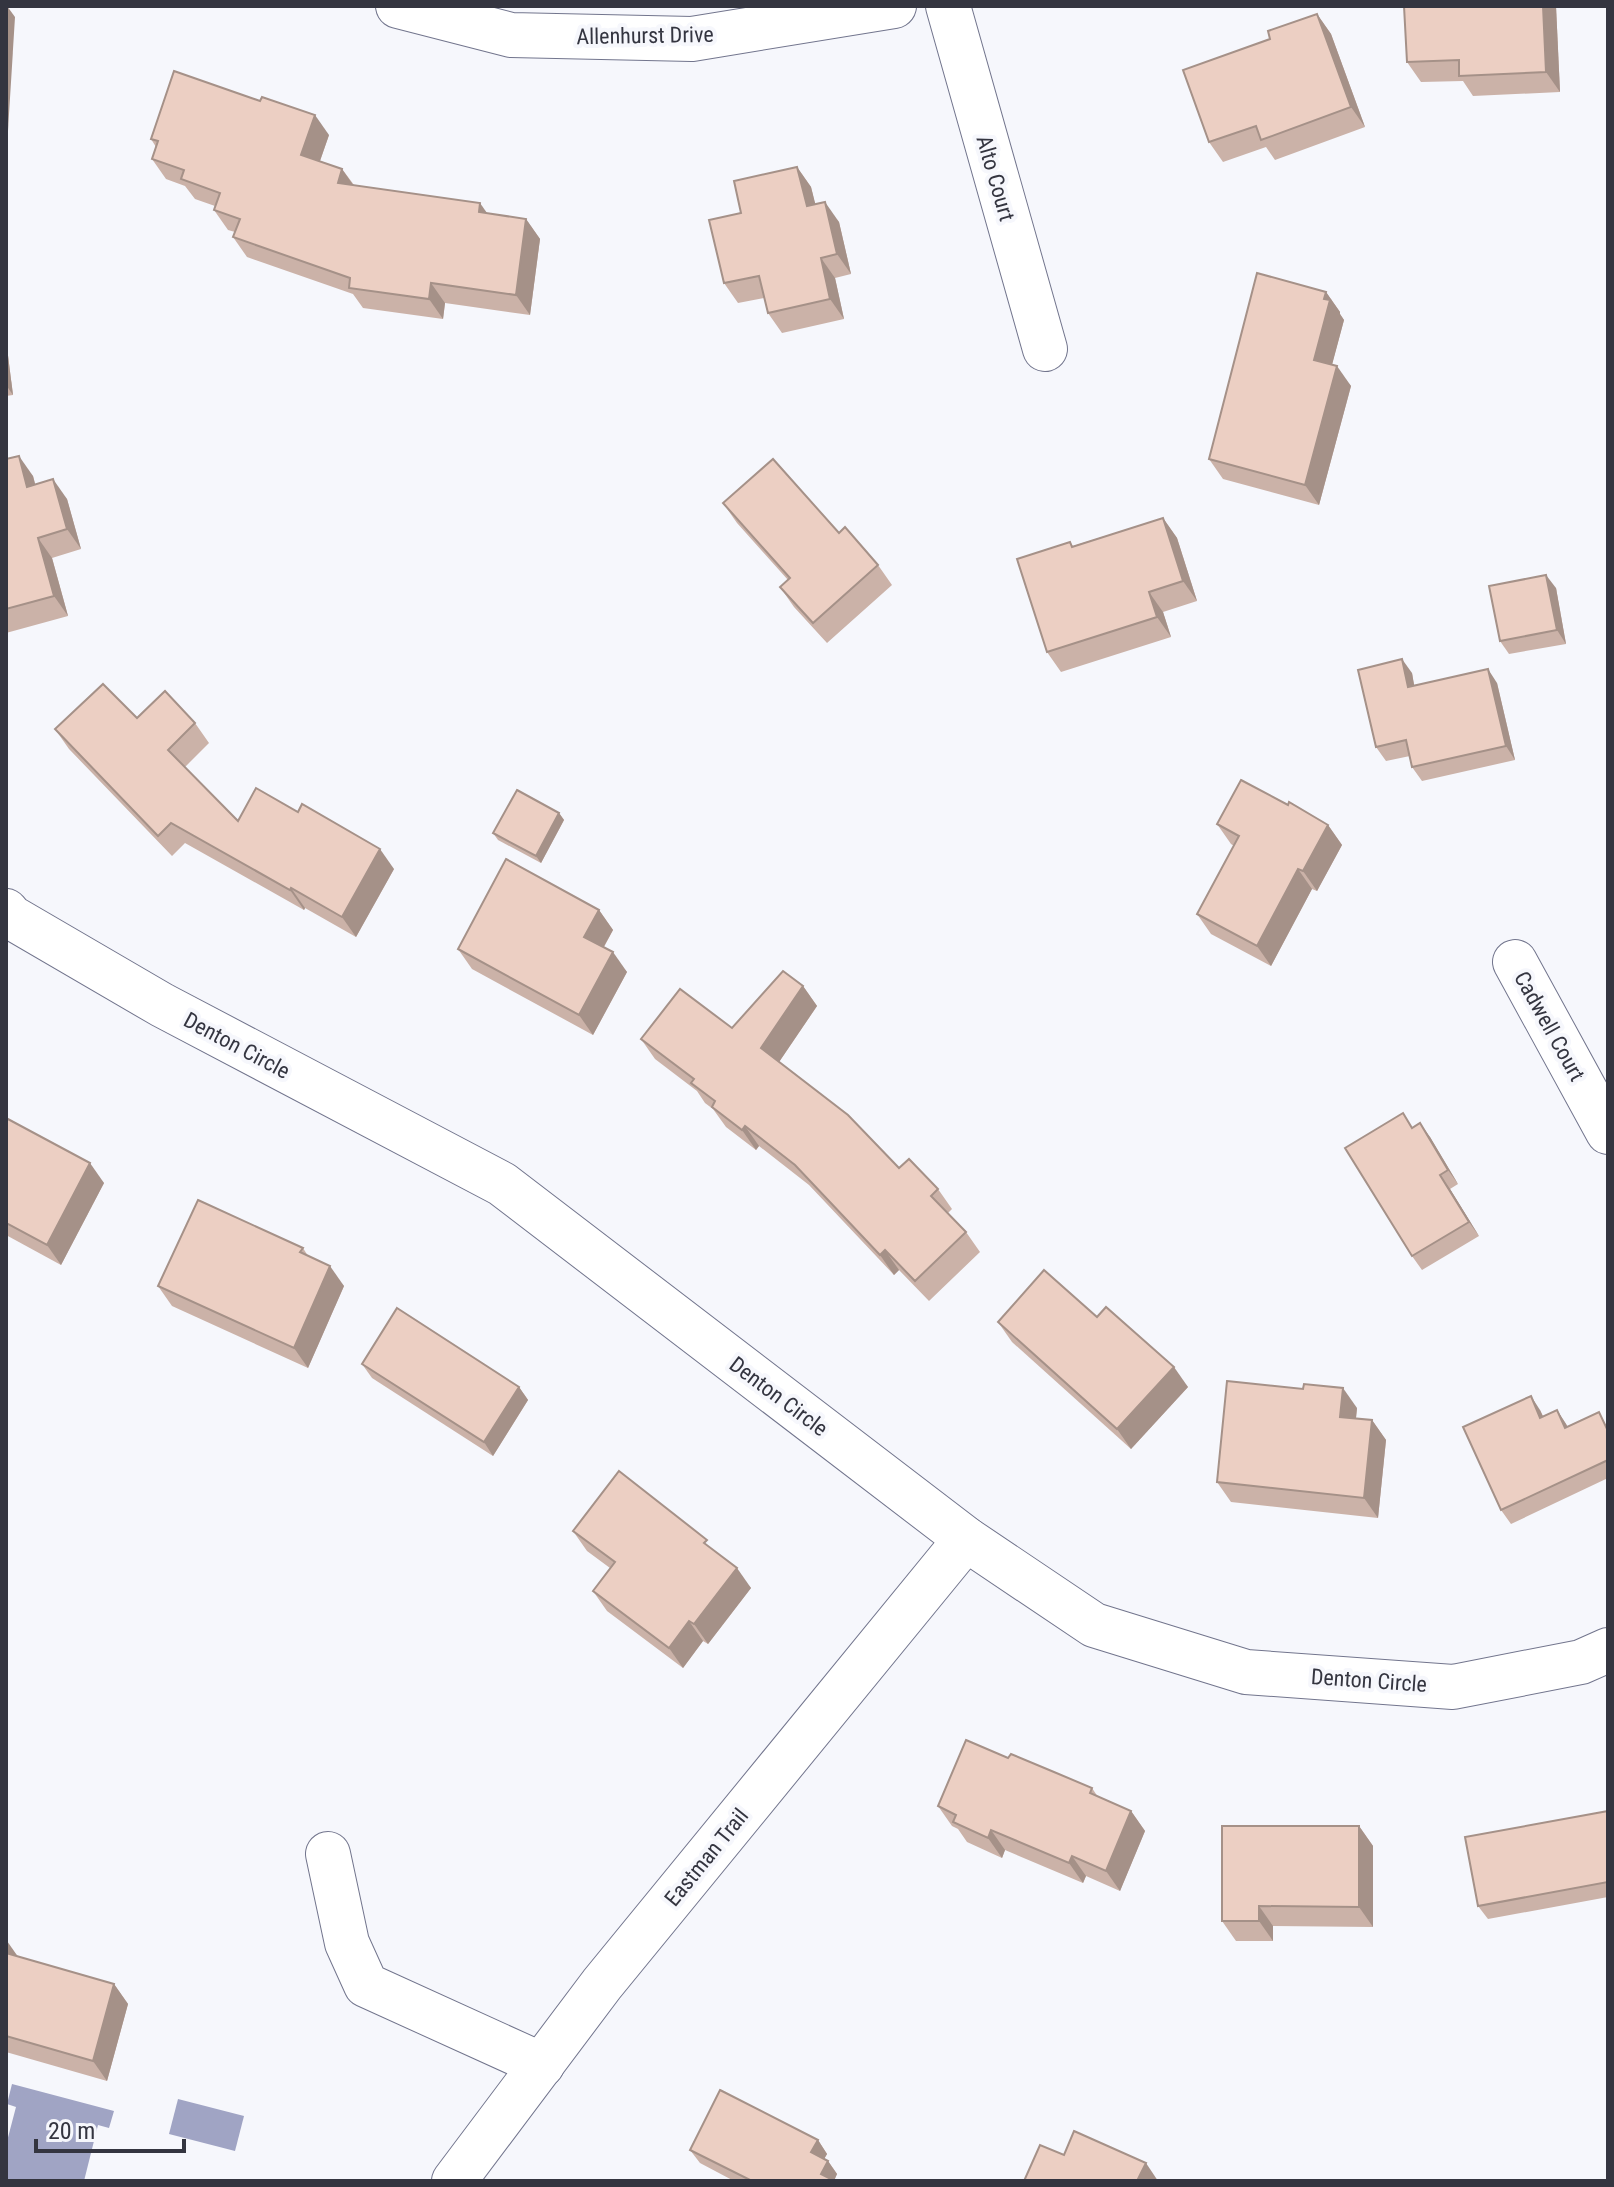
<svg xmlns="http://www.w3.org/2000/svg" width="1614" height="2187" font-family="'Roboto Condensed',sans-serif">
<rect width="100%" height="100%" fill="#f6f7fc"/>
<g fill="#a0a4c4">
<path d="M 12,2084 L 114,2111 L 109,2128 L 98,2125 L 84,2181 L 6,2181 L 6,2145 L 16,2107 L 7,2104 Z"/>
<path d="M 178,2099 L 244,2116 L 235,2151 L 169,2134 Z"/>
</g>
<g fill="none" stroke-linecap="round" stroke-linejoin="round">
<g stroke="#72758d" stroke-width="46">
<g id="minor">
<path d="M 398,6 L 511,35 L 692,39 L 894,6"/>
<path d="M 948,6 L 1045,349"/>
<path d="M 6,911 L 11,917 L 162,1005 L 502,1184 L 966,1539 L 1094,1625 L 1246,1672 L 1453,1687 L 1581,1662 L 1608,1650"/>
<path d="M 1515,962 L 1608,1132"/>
<path d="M 328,1854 L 347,1943 L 366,1985 L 542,2065"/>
<path d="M 454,2181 L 602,1984 L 966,1539"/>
</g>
</g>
<use href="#minor" stroke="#fff" stroke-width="44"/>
</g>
<g fill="#cbb2a8">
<path d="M 1556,6 L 1560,92 L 1473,96 L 1463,81 L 1421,82 L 1407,62 Z"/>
<path d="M 1317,14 L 1331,34 L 1365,127 L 1275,160 L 1266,147 L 1223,162 L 1209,142 L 1270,39 Z"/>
<path d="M 329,135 L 320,161 L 342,169 L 354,185 L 487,214 L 526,219 L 540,239 L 530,315 L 445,303 L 443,319 L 363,308 L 353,294 L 247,257 L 233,237 L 235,232 L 228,230 L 214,210 L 215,206 L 195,199 L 185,186 L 166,179 L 152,159 L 156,147 L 151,139 Z"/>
<path d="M 797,167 L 811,187 L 815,204 L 839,222 L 851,274 L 835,278 L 844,319 L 782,333 L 768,313 L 764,298 L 738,303 L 724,283 L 741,213 Z"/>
<path d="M 1326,292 L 1340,312 L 1340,314 L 1344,320 L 1332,364 L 1351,386 L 1319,505 L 1223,479 L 1209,459 Z"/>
<path d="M 6,340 L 13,395 L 6,396 Z"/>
<path d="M 6,459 L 33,476 L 35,484 L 67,499 L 81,549 L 52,558 L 68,616 L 6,633 Z"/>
<path d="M 723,503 L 839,533 L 878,565 L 892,585 L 827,643 L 794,607 L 780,587 L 788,580 L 737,523 Z"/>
<path d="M 1163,518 L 1177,538 L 1197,601 L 1163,612 L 1171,637 L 1061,672 L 1047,652 L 1070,542 L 1073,546 Z"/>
<path d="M 1556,588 L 1566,644 L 1509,654 L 1500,641 Z"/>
<path d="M 1412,673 L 1414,686 L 1497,683 L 1515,760 L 1422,781 L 1412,767 L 1410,756 L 1386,761 L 1376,747 Z"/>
<path d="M 137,718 L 195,723 L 209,743 L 185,767 L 238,821 L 394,869 L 356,937 L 305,908 L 304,910 L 185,843 L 172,856 L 69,749 L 55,729 Z"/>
<path d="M 559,813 L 564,820 L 541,863 L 498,840 L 493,833 Z"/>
<path d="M 1217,824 L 1328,825 L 1342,845 L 1317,891 L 1312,889 L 1271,966 L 1211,934 L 1197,914 L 1234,846 L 1231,844 Z"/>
<path d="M 599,910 L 613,930 L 604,947 L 627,972 L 593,1035 L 472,969 L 458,949 Z"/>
<path d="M 803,986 L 817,1006 L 779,1062 L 899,1168 L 938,1189 L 952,1209 L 948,1213 L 966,1232 L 980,1252 L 929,1301 L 899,1270 L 894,1275 L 809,1185 L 759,1146 L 756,1150 L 726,1127 L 713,1109 L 705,1103 L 697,1091 L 655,1059 L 641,1039 L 732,1028 Z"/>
<path d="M 6,1118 L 104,1183 L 61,1265 L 6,1235 Z"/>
<path d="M 1413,1127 L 1430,1137 L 1458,1184 L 1450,1189 L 1479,1236 L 1422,1270 L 1412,1256 Z"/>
<path d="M 303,1248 L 308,1256 L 344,1286 L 308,1368 L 172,1306 L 158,1286 Z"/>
<path d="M 1097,1317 L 1188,1387 L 1131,1449 L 1012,1342 L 998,1322 Z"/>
<path d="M 362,1364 L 519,1387 L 528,1400 L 493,1456 L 372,1378 Z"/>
<path d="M 1357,1408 L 1356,1418 L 1372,1420 L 1386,1440 L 1378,1518 L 1231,1502 L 1217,1482 Z"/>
<path d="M 1540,1410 L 1543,1416 L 1557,1410 L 1568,1427 L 1608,1424 L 1608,1478 L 1511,1524 L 1501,1510 Z"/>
<path d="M 573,1531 L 715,1551 L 751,1588 L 708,1644 L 703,1641 L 683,1668 L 607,1611 L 593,1591 L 610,1568 L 587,1551 Z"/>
<path d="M 1008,1758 L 1092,1788 L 1098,1797 L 1131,1811 L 1145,1831 L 1120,1891 L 1086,1876 L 1083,1883 L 1005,1850 L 1002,1858 L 967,1842 L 958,1829 L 952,1826 L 938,1806 Z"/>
<path d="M 1608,1811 L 1608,1897 L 1488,1919 L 1478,1906 Z"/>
<path d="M 1359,1826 L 1373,1846 L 1373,1927 L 1273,1926 L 1273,1941 L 1236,1941 L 1222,1921 Z"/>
<path d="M 6,1941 L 17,1956 L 114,1984 L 128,2004 L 107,2081 L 6,2052 Z"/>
<path d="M 818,2140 L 827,2154 L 824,2159 L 828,2161 L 837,2174 L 834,2180 L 835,2181 L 734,2181 L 700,2163 L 690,2150 Z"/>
</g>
<g fill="#a59188">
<path d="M 6,6 L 7,6 L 15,17 L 6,163 Z"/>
<path d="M 1543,6 L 1556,6 L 1560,92 L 1546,72 Z"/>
<path d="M 1317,14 L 1331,34 L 1365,127 L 1351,107 Z"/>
<path d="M 315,115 L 329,135 L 315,175 L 301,155 Z"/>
<path d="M 797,167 L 811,187 L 821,226 L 807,206 Z"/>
<path d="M 342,169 L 356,189 L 338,183 Z"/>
<path d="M 825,202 L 839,222 L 851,274 L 837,254 Z"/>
<path d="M 480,203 L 494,223 L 479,212 Z"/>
<path d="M 526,219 L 540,239 L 530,315 L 516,295 Z"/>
<path d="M 821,258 L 835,278 L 844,319 L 830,299 Z"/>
<path d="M 431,283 L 445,303 L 443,319 L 429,299 Z"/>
<path d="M 1326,292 L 1340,312 L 1340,314 L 1344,320 L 1328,380 L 1314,360 Z"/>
<path d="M 6,340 L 13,395 L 6,385 Z"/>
<path d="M 1337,366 L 1351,386 L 1319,505 L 1305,485 Z"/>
<path d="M 19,456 L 33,476 L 41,507 L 27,487 Z"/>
<path d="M 53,479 L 67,499 L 81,549 L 67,529 Z"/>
<path d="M 1163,518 L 1177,538 L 1197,601 L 1183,581 Z"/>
<path d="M 38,538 L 52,558 L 68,616 L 54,596 Z"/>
<path d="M 1546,575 L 1556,588 L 1566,644 L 1557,630 Z"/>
<path d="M 1149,592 L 1163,612 L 1171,637 L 1157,617 Z"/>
<path d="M 1402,659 L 1412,673 L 1417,701 L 1408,687 Z"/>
<path d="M 1488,669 L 1497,683 L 1515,760 L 1506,746 Z"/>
<path d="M 559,813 L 564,820 L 541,863 L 536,856 Z"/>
<path d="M 1328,825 L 1342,845 L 1317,891 L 1303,871 Z"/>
<path d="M 380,849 L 394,869 L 356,937 L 342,917 Z"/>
<path d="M 1298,869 L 1312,889 L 1271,966 L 1257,946 Z"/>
<path d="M 291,888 L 305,908 L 304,910 L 290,890 Z"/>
<path d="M 599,910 L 613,930 L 598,957 L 584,937 Z"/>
<path d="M 613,952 L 627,972 L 593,1035 L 579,1015 Z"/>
<path d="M 803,986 L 817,1006 L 775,1068 L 761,1048 Z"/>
<path d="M 1420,1123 L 1430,1137 L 1458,1184 L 1448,1170 Z"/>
<path d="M 745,1126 L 759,1146 L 756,1150 L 742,1130 Z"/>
<path d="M 90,1163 L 104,1183 L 61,1265 L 47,1245 Z"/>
<path d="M 1440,1175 L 1450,1189 L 1479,1236 L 1469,1222 Z"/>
<path d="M 885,1250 L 899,1270 L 894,1275 L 880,1255 Z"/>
<path d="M 330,1266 L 344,1286 L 308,1368 L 294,1348 Z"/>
<path d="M 1174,1367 L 1188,1387 L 1131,1449 L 1117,1429 Z"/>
<path d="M 519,1387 L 528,1400 L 493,1456 L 484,1442 Z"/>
<path d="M 1343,1388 L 1357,1408 L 1354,1437 L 1340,1417 Z"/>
<path d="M 1531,1396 L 1540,1410 L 1550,1432 L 1540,1418 Z"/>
<path d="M 1557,1410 L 1566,1424 L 1575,1442 L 1565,1428 Z"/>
<path d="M 1372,1420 L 1386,1440 L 1378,1518 L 1364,1498 Z"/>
<path d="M 737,1568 L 751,1588 L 708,1644 L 694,1624 Z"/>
<path d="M 689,1621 L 703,1641 L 683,1668 L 669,1648 Z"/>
<path d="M 1131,1811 L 1145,1831 L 1120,1891 L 1106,1871 Z"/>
<path d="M 1359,1826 L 1373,1846 L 1373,1927 L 1359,1907 Z"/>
<path d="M 991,1830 L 1005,1850 L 1002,1858 L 988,1838 Z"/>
<path d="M 1072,1856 L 1086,1876 L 1083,1883 L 1069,1863 Z"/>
<path d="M 1259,1906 L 1273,1926 L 1273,1941 L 1259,1921 Z"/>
<path d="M 7,1941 L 21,1961 L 6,1956 Z"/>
<path d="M 114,1984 L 128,2004 L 107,2081 L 93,2061 Z"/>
<path d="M 818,2140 L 827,2154 L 820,2166 L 811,2152 Z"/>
<path d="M 828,2161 L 837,2174 L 834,2181 L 821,2174 Z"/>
<path d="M 1146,2163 L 1158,2181 L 1137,2181 Z"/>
</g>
<g fill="#eccfc3" stroke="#a59188" stroke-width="2">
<path d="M 1404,6 L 1543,6 L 1546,72 L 1459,76 L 1459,60 L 1407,62 Z"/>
<path d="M 1317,14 L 1351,107 L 1261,140 L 1256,126 L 1209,142 L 1183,70 L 1270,39 L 1268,31 Z"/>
<path d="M 174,71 L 260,101 L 262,97 L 315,115 L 301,155 L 342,169 L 338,183 L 480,203 L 479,212 L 526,219 L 516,295 L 431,283 L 429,299 L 349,288 L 350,278 L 233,237 L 240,219 L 214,210 L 220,193 L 181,179 L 184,170 L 152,159 L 158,141 L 151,139 Z"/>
<path d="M 797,167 L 807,206 L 825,202 L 837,254 L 821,258 L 830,299 L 768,313 L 759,276 L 724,283 L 709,220 L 741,213 L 734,181 Z"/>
<path d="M 1257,273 L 1326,292 L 1324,299 L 1330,300 L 1314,360 L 1337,366 L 1305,485 L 1209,459 Z"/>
<path d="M 19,456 L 27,487 L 53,479 L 67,529 L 38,538 L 54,596 L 6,609 L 6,459 Z"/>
<path d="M 773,459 L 839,533 L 845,527 L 878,565 L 813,623 L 780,587 L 790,578 L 723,503 Z"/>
<path d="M 1163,518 L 1183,581 L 1149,592 L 1157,617 L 1047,652 L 1017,559 L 1070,542 L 1072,547 Z"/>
<path d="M 1546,575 L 1557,630 L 1500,641 L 1489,586 Z"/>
<path d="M 1402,659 L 1408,687 L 1488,669 L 1506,746 L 1412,767 L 1406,740 L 1376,747 L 1358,670 Z"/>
<path d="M 103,684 L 137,718 L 165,691 L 195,723 L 168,750 L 238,821 L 256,788 L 298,812 L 302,804 L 380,849 L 342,917 L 291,888 L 290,890 L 171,823 L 158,836 L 55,729 Z"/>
<path d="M 1241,780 L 1288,805 L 1289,802 L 1328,825 L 1303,871 L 1298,869 L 1257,946 L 1197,914 L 1239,836 L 1217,824 Z"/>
<path d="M 517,790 L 559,813 L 536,856 L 493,833 Z"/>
<path d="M 506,859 L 599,910 L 584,937 L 613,952 L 579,1015 L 458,949 Z"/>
<path d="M 783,971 L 803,986 L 761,1048 L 848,1115 L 899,1168 L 909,1159 L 938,1189 L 931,1196 L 966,1232 L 915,1281 L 885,1250 L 880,1255 L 795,1165 L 745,1126 L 742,1130 L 712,1107 L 715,1101 L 691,1083 L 694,1079 L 641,1039 L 680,989 L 732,1028 Z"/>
<path d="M 1403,1113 L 1412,1128 L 1420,1123 L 1448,1170 L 1440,1175 L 1469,1222 L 1412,1256 L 1345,1148 Z"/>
<path d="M 6,1118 L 90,1163 L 47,1245 L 6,1223 Z"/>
<path d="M 198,1200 L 303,1248 L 300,1252 L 330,1266 L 294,1348 L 158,1286 Z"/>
<path d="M 1044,1270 L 1097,1317 L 1106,1307 L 1174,1367 L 1117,1429 L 998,1322 Z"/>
<path d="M 397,1308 L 519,1387 L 484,1442 L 362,1364 Z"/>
<path d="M 1227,1381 L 1303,1389 L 1304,1384 L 1343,1388 L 1340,1417 L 1372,1420 L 1364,1498 L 1217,1482 Z"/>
<path d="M 1531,1396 L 1540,1418 L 1557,1410 L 1565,1428 L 1599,1412 L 1608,1431 L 1608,1460 L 1501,1510 L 1463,1427 Z"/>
<path d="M 619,1471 L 707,1540 L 704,1543 L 737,1568 L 694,1624 L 689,1621 L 669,1648 L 593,1591 L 615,1562 L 573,1531 Z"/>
<path d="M 966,1740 L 1008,1758 L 1011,1754 L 1054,1772 L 1092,1788 L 1090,1793 L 1131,1811 L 1106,1871 L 1072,1856 L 1069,1863 L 991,1830 L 988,1838 L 953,1822 L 956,1815 L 938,1806 Z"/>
<path d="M 1608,1811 L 1608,1882 L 1478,1906 L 1465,1837 Z"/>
<path d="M 1222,1826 L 1359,1826 L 1359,1907 L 1259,1906 L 1259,1921 L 1222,1921 Z"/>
<path d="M 6,1953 L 114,1984 L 93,2061 L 6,2036 Z"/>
<path d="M 720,2090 L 818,2140 L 811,2152 L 828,2161 L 821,2174 L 835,2181 L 752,2181 L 690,2150 Z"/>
<path d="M 1074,2131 L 1146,2163 L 1137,2181 L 1024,2181 L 1040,2145 L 1064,2155 Z"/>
</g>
<g text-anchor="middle" stroke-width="8" stroke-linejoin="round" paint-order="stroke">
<g font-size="22" fill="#343540" stroke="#f6f7fc">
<text transform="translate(645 35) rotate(-1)" y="8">Allenhurst Drive</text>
<text transform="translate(996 178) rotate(74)" y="8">Alto Court</text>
<text transform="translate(1550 1026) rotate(61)" y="8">Cadwell Court</text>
<text transform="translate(237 1045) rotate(28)" y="8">Denton Circle</text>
<text transform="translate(779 1396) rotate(37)" y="8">Denton Circle</text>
<text transform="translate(1369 1680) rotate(4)" y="8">Denton Circle</text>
<text transform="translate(706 1857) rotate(-51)" y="8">Eastman Trail</text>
</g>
</g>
<rect width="1614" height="2187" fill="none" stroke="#343540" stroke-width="16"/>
<path d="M36 2139v12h148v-12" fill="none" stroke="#343540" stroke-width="4"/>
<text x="48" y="2139" font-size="24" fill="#343540" stroke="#f6f7fc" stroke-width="6" paint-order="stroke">20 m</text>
</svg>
